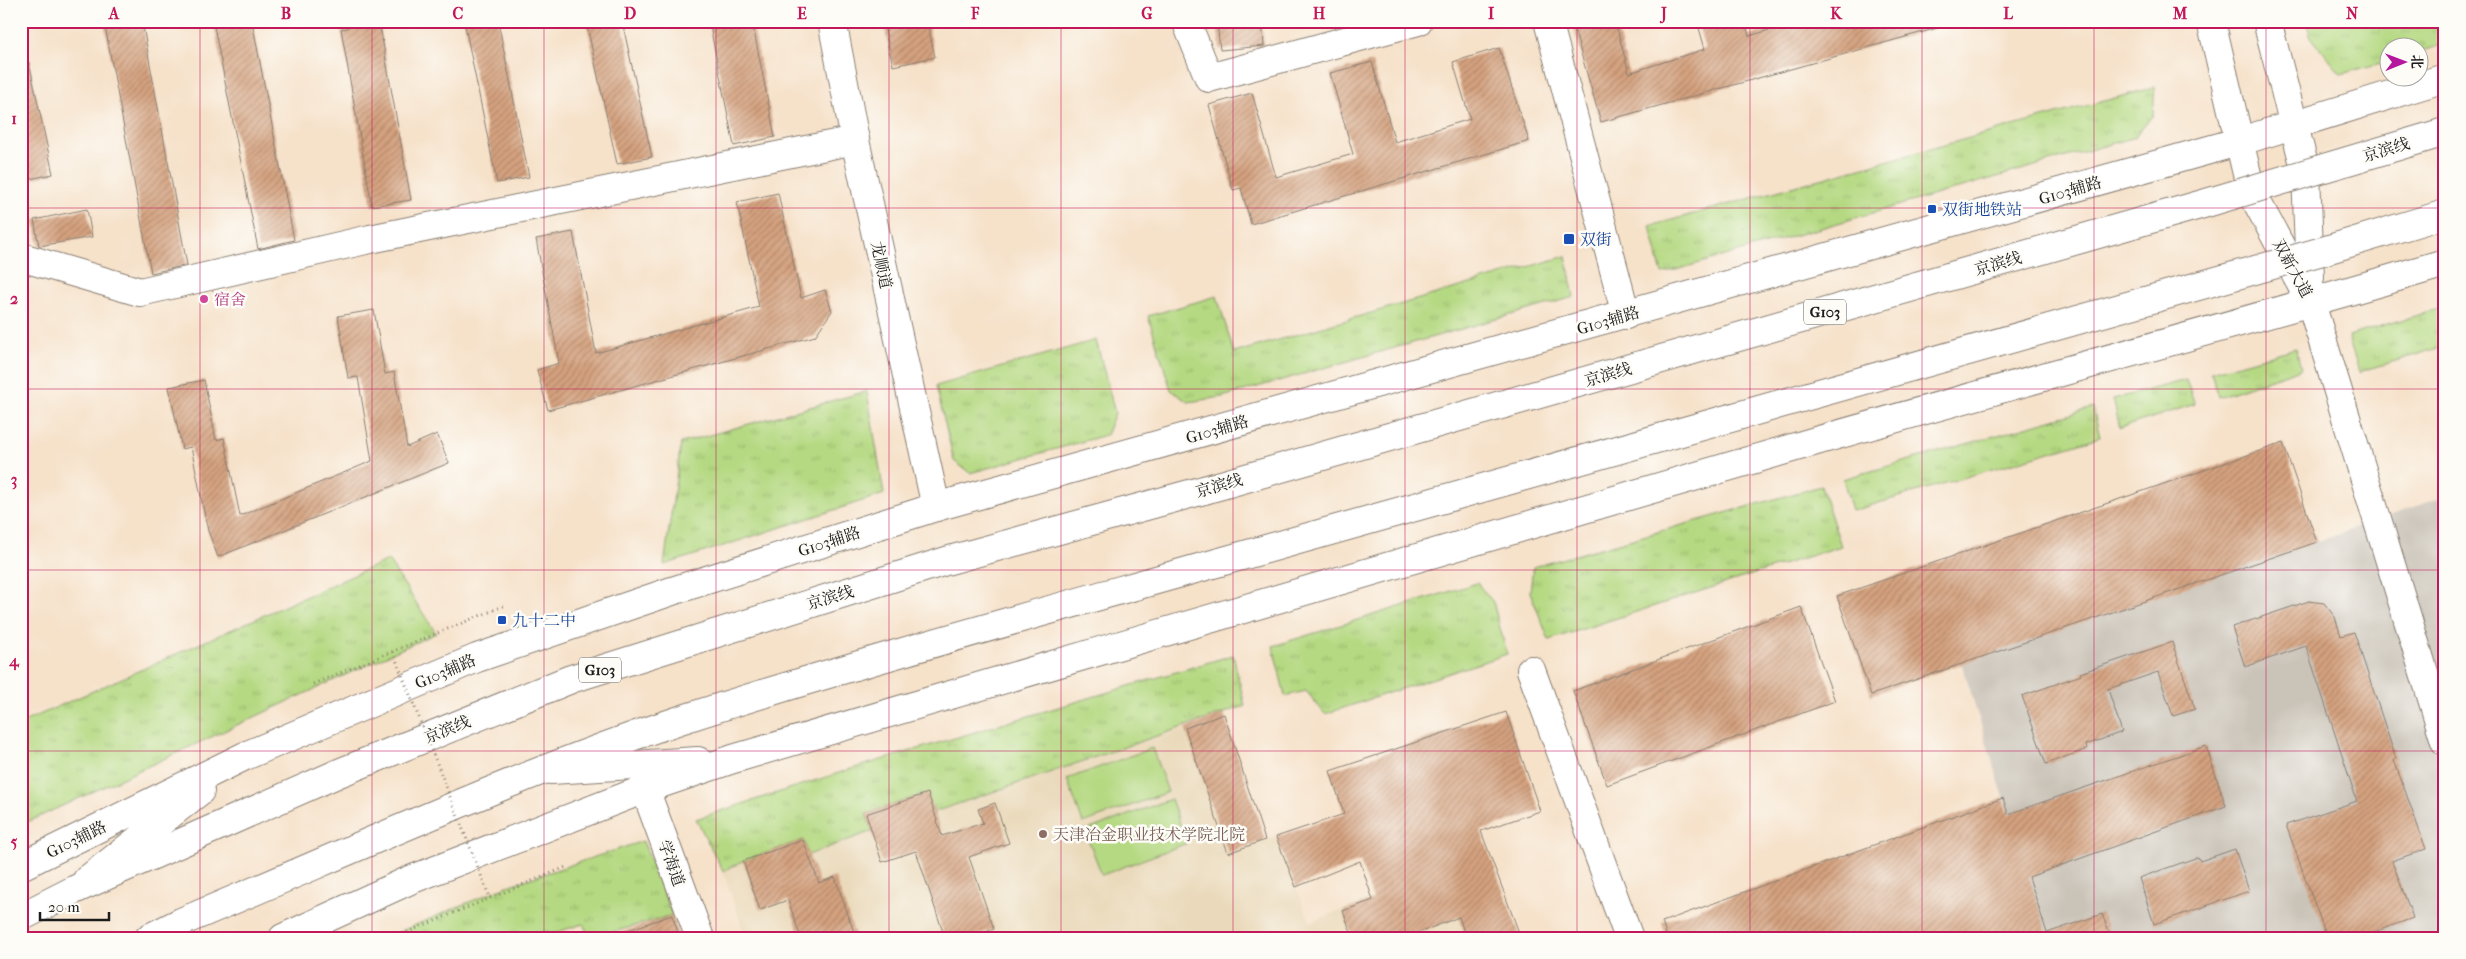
<svg xmlns="http://www.w3.org/2000/svg" width="2466" height="959" font-family="'IM FELL French Canon','Noto Serif SC',serif">
<defs>
<pattern id="grass-tufts" width="24" height="20" patternUnits="userSpaceOnUse" patternTransform="scale(1.25)"><rect width="24" height="20" fill="#b5d982"/><path d="M3 7l-1-3M5 7V3M7 7l1-3M15 17l-1-3M17 17v-4M19 17l1-3" fill="none" stroke="#9bba70"/></pattern>
<pattern id="building-hatch" width="6" height="6" patternUnits="userSpaceOnUse" patternTransform="scale(1.25)"><rect width="6" height="6" fill="#d5a27f"/><path d="M-1 1l2-2M0 6l6-6M5 7l2-2" fill="none" stroke="#ac8367"/></pattern>
</defs>
<rect width="100%" height="100%" fill="#fdfcf7"/>
<filter id="ink" filterUnits="userSpaceOnUse"><feTurbulence type="fractalNoise" baseFrequency=".02" numOctaves="2"/><feDisplacementMap in="SourceGraphic" scale="10" xChannelSelector="R" yChannelSelector="G"/><feConvolveMatrix kernelMatrix="1 2 1 2 8 2 1 2 1" color-interpolation-filters="sRGB"/></filter>
<filter id="wash" filterUnits="userSpaceOnUse"><feTurbulence type="fractalNoise" baseFrequency=".0096" numOctaves="4" result="noise"/><feDisplacementMap in="SourceGraphic" scale="20" xChannelSelector="R" yChannelSelector="G"/><feGaussianBlur stdDeviation="1.12" result="paint"/><feColorMatrix in="noise" values="0 0 0 0 0 0 0 0 0 0 0 0 0 0 0 0 0 1.4 0 .05"/><feComposite in="paint" operator="in"/></filter>
<g filter="url(#wash)">
<rect width="100%" height="100%" fill="#f6e1c9"/>
<path fill="#ead9ba" d="M 1185,728 L 1228,853 L 1276,837 L 1310,922 L 1490,855 L 1521,938 L 746,938 L 723,871 L 743,861 L 803,840 L 808,855 L 872,831 L 866,814 L 928,793 L 934,812 Z"/>
<path fill="#cac3b8" d="M 2445,496 L 2445,938 L 2048,938 L 1962,664 L 2317,542 Z"/>
<g fill="url(#grass-tufts)" stroke="#687a4f">
<path d="M 2306,21 L 2445,21 L 2445,44 L 2419,52 L 2418,48 L 2388,48 L 2388,61 L 2341,74 L 2311,37 Z"/>
<path d="M 2155,87 L 2153,115 L 2135,137 L 1662,274 L 1650,226 Z"/>
<path d="M 1566,256 L 1574,297 L 1222,397 L 1188,402 L 1171,390 L 1148,316 L 1217,296 L 1234,353 Z"/>
<path d="M 2445,307 L 2445,346 L 2359,372 L 2348,336 Z"/>
<path d="M 1096,340 L 1115,413 L 1106,435 L 970,473 L 954,461 L 936,386 Z"/>
<path d="M 2296,348 L 2301,369 L 2218,397 L 2211,372 Z"/>
<path d="M 2186,380 L 2195,404 L 2120,428 L 2113,399 Z"/>
<path d="M 867,391 L 884,494 L 664,565 L 681,443 Z"/>
<path d="M 2093,408 L 2100,437 L 1852,511 L 1843,479 Z"/>
<path d="M 1821,486 L 1841,546 L 1549,640 L 1530,592 L 1533,567 Z"/>
<path d="M 388,560 L 436,633 L 21,825 L 21,723 Z"/>
<path d="M 1477,583 L 1493,602 L 1507,654 L 1325,714 L 1306,691 L 1285,696 L 1273,646 Z"/>
<path d="M 1233,655 L 1245,706 L 934,812 L 927,793 L 866,814 L 872,831 L 808,855 L 803,840 L 743,861 L 723,871 L 696,819 L 851,769 Z"/>
<path d="M 643,841 L 672,915 L 593,938 L 590,938 L 583,924 L 538,938 L 385,938 L 507,886 Z"/>
</g>
<g fill="#b5d982" stroke="#687a4f">
<path d="M 1152,748 L 1168,792 L 1083,823 L 1067,779 Z"/>
<path d="M 1171,799 L 1187,843 L 1102,875 L 1085,831 Z"/>
</g>
<g id="blocks">
<g fill="url(#building-hatch)">
<path d="M 104,21 L 142,21 L 187,265 L 151,273 Z"/>
<path d="M 213,21 L 252,21 L 294,240 L 258,249 Z"/>
<path d="M 346,21 L 379,21 L 411,200 L 372,206 L 341,29 L 348,28 Z"/>
<path d="M 464,21 L 498,21 L 529,177 L 497,183 Z"/>
<path d="M 586,21 L 622,21 L 652,157 L 617,164 Z"/>
<path d="M 709,21 L 752,21 L 775,137 L 734,146 Z"/>
<path d="M 883,21 L 927,21 L 935,57 L 893,66 Z"/>
<path d="M 1217,21 L 1262,21 L 1264,46 L 1220,50 Z"/>
<path d="M 1601,21 L 1615,21 L 1629,73 L 1705,49 L 1697,21 L 1745,21 L 1749,36 L 1800,21 L 1940,21 L 1941,27 L 1601,122 L 1574,29 Z"/>
<path d="M 1499,48 L 1529,141 L 1251,224 L 1241,188 L 1233,190 L 1209,105 L 1252,93 L 1276,177 L 1353,154 L 1330,73 L 1372,62 L 1395,142 L 1470,119 L 1453,62 Z"/>
<path d="M 29,62 L 53,174 L 21,181 L 21,63 Z"/>
<path d="M 778,193 L 801,298 L 825,290 L 832,311 L 815,336 L 548,410 L 537,370 L 559,363 L 536,239 L 573,232 L 596,353 L 759,307 L 737,202 Z"/>
<path d="M 87,209 L 92,237 L 39,246 L 34,220 Z"/>
<path d="M 374,310 L 385,374 L 394,372 L 407,447 L 437,434 L 449,463 L 218,557 L 208,531 L 191,447 L 182,449 L 169,387 L 204,380 L 216,440 L 224,438 L 240,516 L 372,461 L 358,377 L 348,378 L 338,316 Z"/>
<path d="M 2283,443 L 2317,542 L 1871,695 L 1837,596 Z"/>
<path d="M 2309,601 L 2324,603 L 2335,617 L 2341,636 L 2354,632 L 2396,759 L 2394,760 L 2426,849 L 2392,861 L 2413,918 L 2358,938 L 2327,938 L 2286,825 L 2357,801 L 2306,646 L 2245,667 L 2232,627 Z"/>
<path d="M 1801,607 L 1835,701 L 1607,785 L 1573,691 Z"/>
<path d="M 2172,642 L 2195,709 L 2173,716 L 2158,672 L 2108,689 L 2122,732 L 2086,745 L 2087,749 L 2046,764 L 2022,696 L 2081,675 L 2080,673 Z"/>
<path d="M 1506,712 L 1540,811 L 1481,831 L 1521,938 L 1466,938 L 1459,917 L 1405,938 L 1353,938 L 1343,911 L 1373,900 L 1360,861 L 1296,887 L 1276,837 L 1344,814 L 1330,771 Z"/>
<path d="M 1224,714 L 1265,840 L 1228,853 L 1185,728 Z"/>
<path d="M 2206,746 L 2226,806 L 2029,877 L 2047,933 L 2102,914 L 2111,938 L 1667,938 L 1662,922 L 2003,798 L 2008,814 Z"/>
<path d="M 928,793 L 942,836 L 983,823 L 978,809 L 995,803 L 1009,843 L 969,857 L 994,929 L 970,938 L 945,938 L 916,851 L 882,862 L 866,814 Z"/>
<path d="M 803,840 L 819,883 L 835,877 L 856,938 L 801,938 L 788,900 L 760,910 L 743,861 Z"/>
<path d="M 2235,849 L 2249,891 L 2154,924 L 2139,878 L 2198,857 L 2200,861 Z"/>
<path d="M 672,915 L 680,938 L 615,938 L 614,935 Z"/>
</g>
</g>
</g>
<g filter="url(#ink)">
<use href="#blocks" fill-opacity="0" stroke="#897e72" stroke-width="1"/>
<g fill="none" stroke-linecap="round" stroke-linejoin="round">
<g stroke="#897e72" stroke-width="30">
<g id="minor">
<path d="M 832,21 L 855,140 L 936,507"/>
<path d="M 1186,21 L 1209,78 L 1418,21"/>
<path d="M 1548,21 L 1626,315"/>
<path d="M 21,257 L 140,292 L 370,239 L 855,140"/>
<path d="M 2311,303 L 2445,741"/>
<path d="M 1531,670 L 1629,938"/>
<path d="M 551,770 L 698,761"/>
<path d="M 645,789 L 700,938"/>
<path d="M 21,866 L 245,756 L 477,658 L 672,591 L 936,507 L 2241,141 L 2445,78"/>
<path d="M 87,880 L 200,791"/>
<path d="M 283,938 L 410,880 L 645,789 L 733,759 C 1094,653 1455,546 1816,441 C 2025,381 2236,325 2445,263"/>
</g>
</g>
<g stroke="#897e72" stroke-width="30">
<g id="major">
<path d="M 2211,21 L 2251,191 L 2311,303"/>
<path d="M 2267,21 L 2306,172 L 2310,277"/>
</g>
</g>
<g stroke="#897e72" stroke-width="30">
<g id="highway">
<path d="M 21,917 L 74,890 L 339,773 L 571,679 L 946,561 L 1204,490"/>
<path d="M 149,938 L 181,922 C 347,853 512,776 683,719 C 860,662 1040,613 1220,562"/>
</g>
</g>
<g stroke="#897e72" stroke-width="3" stroke-dasharray="1 4" stroke-linecap="butt">
<path d="M 313,684 L 506,605"/>
<path d="M 393,938 L 566,867"/>
</g>
<use href="#minor" stroke="#fff" stroke-width="28"/>
<use href="#major" stroke="#fff" stroke-width="28"/>
<use href="#highway" stroke="#fff" stroke-width="28"/>
<g stroke="#897e72" stroke-width="30" stroke-linecap="butt">
<g id="highway-bridge">
<path d="M 1204,490 L 2203,204 L 2445,132"/>
<path d="M 1220,562 L 2326,250 L 2445,214"/>
</g>
</g>
<path stroke="#897e72" stroke-width="3" stroke-dasharray="1 4" stroke-linecap="butt" d="M 393,652 L 490,898"/>
<use href="#highway-bridge" stroke="#fff" stroke-width="28"/>
</g>
</g>
<path fill="none" stroke="#c2185b" stroke-width="1" stroke-opacity="0.55" d="M 200,21 L 200,938M 372,21 L 372,938M 544,21 L 544,938M 716,21 L 716,938M 889,21 L 889,938M 1061,21 L 1061,938M 1233,21 L 1233,938M 1405,21 L 1405,938M 1577,21 L 1577,938M 1750,21 L 1750,938M 1922,21 L 1922,938M 2094,21 L 2094,938M 2266,21 L 2266,938M 21,208 L 2445,208M 21,389 L 2445,389M 21,570 L 2445,570M 21,751 L 2445,751"/>
<g fill="#1a4fb4" stroke="#fdfcf7" stroke-width="2">
<rect x="1927" y="204" width="10" height="10" rx="2.5"/>
<rect x="1563" y="233" width="12" height="12" rx="2.5"/>
<rect x="497" y="615" width="10" height="10" rx="2.5"/>
</g>
<circle fill="#d1479c" stroke="#fdfcf7" stroke-width="2" cx="204" cy="299" r="5"/>
<circle fill="#8d6e63" stroke="#fdfcf7" stroke-width="2" cx="1043" cy="834" r="5"/>
<g text-anchor="middle" stroke-width="5" stroke-linejoin="round" paint-order="stroke">
<g fill="#fdfcf7" stroke="#605f5e" stroke-width="1">
<rect x="1804" y="299.5" width="42" height="25" rx="4"/>
<rect x="579" y="657.5" width="42" height="25" rx="4"/>
</g>
<g font-size="15" font-weight="bold" fill="#1c1c1c">
<text x="1825" y="317">G103</text>
<text x="600" y="675">G103</text>
</g>
<g font-size="16" fill="#1c1c1c" stroke="#fdfcf7">
<text transform="translate(2386 149) rotate(-17)" y="6">京滨线</text>
<text transform="translate(2070 190) rotate(-16)" y="6">G103辅路</text>
<text transform="translate(1998 263) rotate(-16)" y="6">京滨线</text>
<text transform="translate(882 265) rotate(78)" y="6">龙顺道</text>
<text transform="translate(2293 268) rotate(61)" y="6">双新大道</text>
<text transform="translate(1608 320) rotate(-16)" y="6">G103辅路</text>
<text transform="translate(1608 374) rotate(-16)" y="6">京滨线</text>
<text transform="translate(1217 429) rotate(-16)" y="6">G103辅路</text>
<text transform="translate(1219 485) rotate(-16)" y="6">京滨线</text>
<text transform="translate(829 541) rotate(-18)" y="6">G103辅路</text>
<text transform="translate(830 597) rotate(-17)" y="6">京滨线</text>
<text transform="translate(445 671) rotate(-23)" y="6">G103辅路</text>
<text transform="translate(447 729) rotate(-22)" y="6">京滨线</text>
<text transform="translate(76 839) rotate(-26)" y="6">G103辅路</text>
<text transform="translate(672 863) rotate(70)" y="6">学海道</text>
</g>
<g font-size="16" fill="#164399" stroke="#fdfcf7" text-anchor="start">
<text x="1942" y="215">双街地铁站</text>
<text x="1580" y="245">双街</text>
<text x="512" y="626">九十二中</text>
</g>
<g font-size="16" fill="#b23c85" stroke="#fdfcf7" text-anchor="start">
<text x="214" y="305">宿舍</text>
</g>
<g font-size="16" fill="#785e54" stroke="#fdfcf7" text-anchor="start">
<text x="1053" y="840">天津冶金职业技术学院北院</text>
</g>
</g>
<rect width="2466" height="959" fill="none" stroke="#fdfcf7" stroke-width="55"/>
<g transform="translate(2404 62) rotate(89)"><circle r="24" fill="#fdfcf7" stroke="#a3a29f"/>
<path d="M0-4L9 19L0 12L-9 19Z" fill="#b5179e"/>
<text y="-8" font-size="14" font-weight="bold" text-anchor="middle" fill="#1c1c1c">北</text>
</g>
<path d="M40 912v8h69v-8" fill="none" stroke="#1c1c1c" stroke-width="2.5"/>
<text x="48" y="912" font-size="15" fill="#1c1c1c" stroke="#fdfcf7" stroke-width="4" paint-order="stroke">20 m</text>
<rect x="28" y="28" width="2410" height="904" fill="none" stroke="#c2185b" stroke-width="2"/>
<g font-size="16" text-anchor="middle" font-weight="bold" fill="#c2185b">
<text x="114" y="19">A</text>
<text x="286" y="19">B</text>
<text x="458" y="19">C</text>
<text x="630" y="19">D</text>
<text x="802" y="19">E</text>
<text x="975" y="19">F</text>
<text x="1147" y="19">G</text>
<text x="1319" y="19">H</text>
<text x="1491" y="19">I</text>
<text x="1664" y="19">J</text>
<text x="1836" y="19">K</text>
<text x="2008" y="19">L</text>
<text x="2180" y="19">M</text>
<text x="2352" y="19">N</text>
<text x="14" y="124">1</text>
<text x="14" y="304">2</text>
<text x="14" y="485">3</text>
<text x="14" y="666">4</text>
<text x="14" y="847">5</text>
</g>
</svg>
